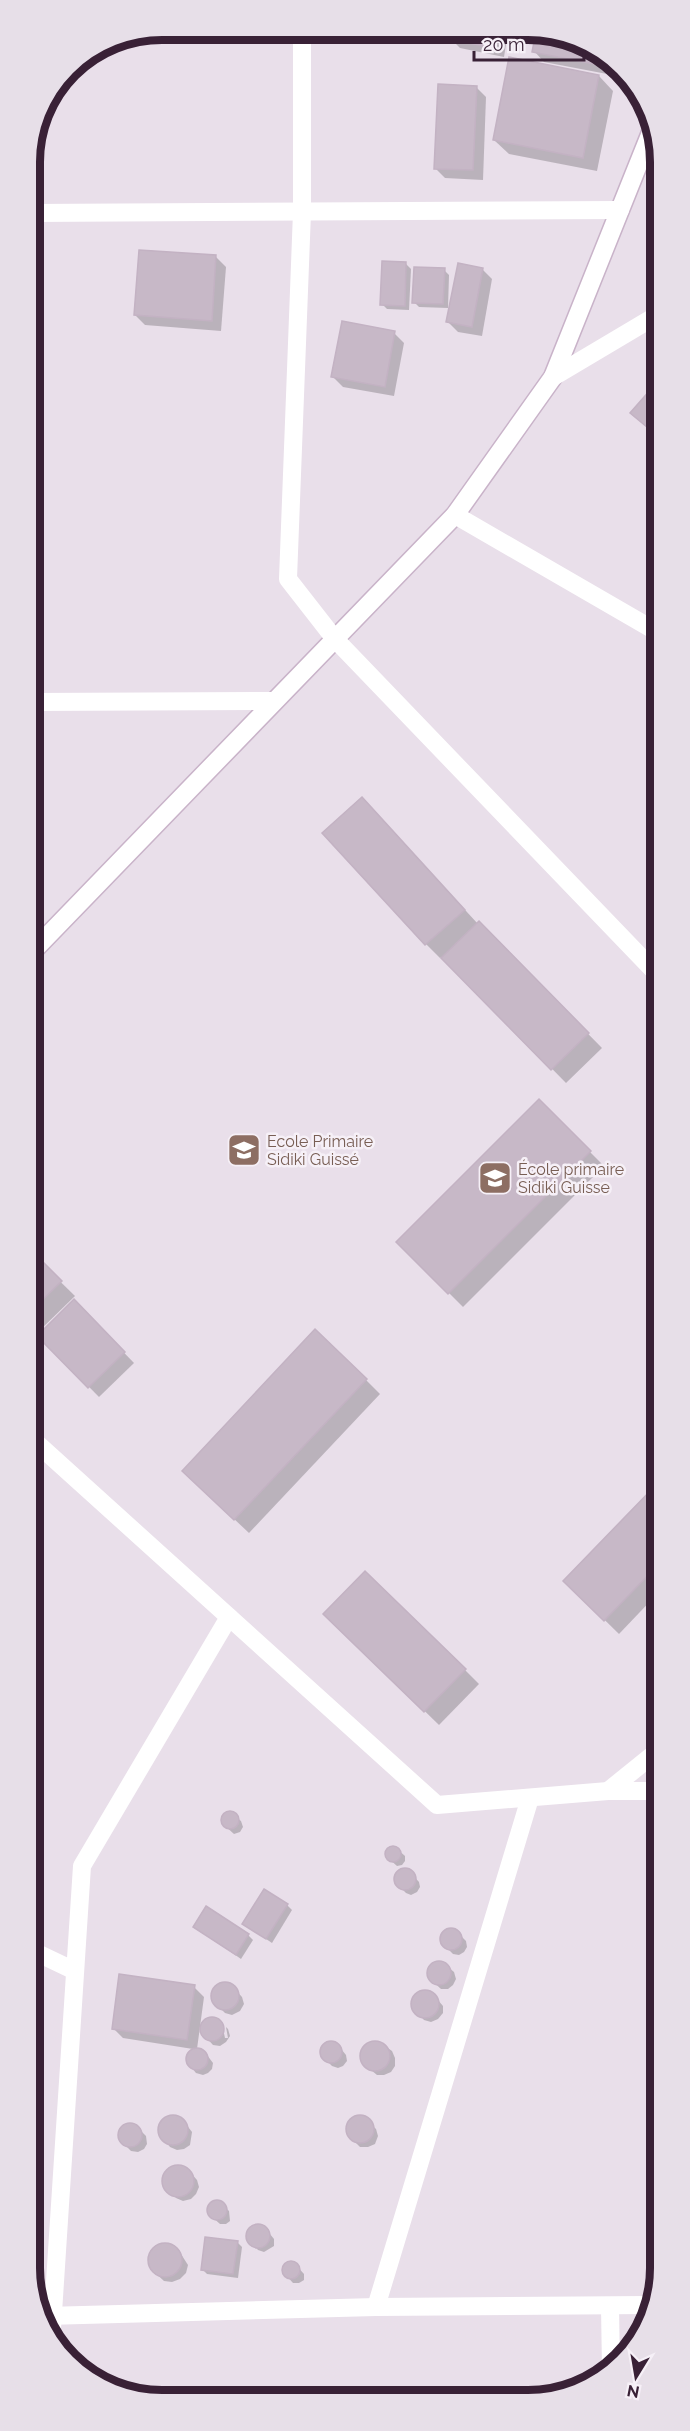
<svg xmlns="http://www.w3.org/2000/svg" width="690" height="2431" font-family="Raleway,sans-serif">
<rect width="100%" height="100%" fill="#e9dfea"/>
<g fill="#0003">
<path d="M 399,32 L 438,32 L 437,39 Z"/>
<path d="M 451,32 L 508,32 L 504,57 L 460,48 L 450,38 Z"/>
<path d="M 537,33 L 554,33 L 627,75 L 628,78 L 544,62 L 534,51 Z"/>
<path d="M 599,76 L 613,91 L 597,171 L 509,154 L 494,140 Z"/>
<path d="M 476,87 L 486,97 L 483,180 L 445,178 L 435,168 Z"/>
<path d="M 216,257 L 226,267 L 221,331 L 145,325 L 135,315 Z"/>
<path d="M 406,264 L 411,269 L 409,310 L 387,309 L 382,304 Z"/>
<path d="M 482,269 L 492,279 L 482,336 L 458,332 L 448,322 Z"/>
<path d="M 444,270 L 449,275 L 448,308 L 419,307 L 414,302 Z"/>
<path d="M 394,333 L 404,343 L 394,396 L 343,387 L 333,377 Z"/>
<path d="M 659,382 L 659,437 L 642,423 Z"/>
<path d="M 376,813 L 478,924 L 479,923 L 602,1048 L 566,1083 L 442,957 L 440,958 L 426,944 L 324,833 Z"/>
<path d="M 539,1101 L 604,1166 L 463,1307 L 398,1242 Z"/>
<path d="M 31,1253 L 75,1296 L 34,1336 L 31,1333 Z"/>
<path d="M 74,1301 L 134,1363 L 99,1397 L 39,1336 Z"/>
<path d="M 366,1380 L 380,1394 L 249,1533 L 198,1485 Z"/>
<path d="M 654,1490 L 659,1496 L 659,1592 L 619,1634 L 565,1581 Z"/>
<path d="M 325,1614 L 465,1670 L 479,1684 L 439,1725 Z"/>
<path d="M 230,1813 L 241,1821 L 243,1827 L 240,1832 L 234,1834 L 224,1825 L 222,1819 L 225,1814 Z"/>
<path d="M 395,1847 L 405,1856 L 405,1861 L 402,1865 L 397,1866 L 387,1857 L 387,1852 L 390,1848 Z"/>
<path d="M 404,1870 L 410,1872 L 419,1882 L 420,1887 L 417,1892 L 411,1895 L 406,1893 L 396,1883 L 396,1877 L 399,1872 Z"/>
<path d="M 287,1905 L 292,1910 L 272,1943 L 244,1924 Z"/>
<path d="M 195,1927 L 248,1935 L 253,1940 L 241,1959 Z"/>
<path d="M 450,1930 L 456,1931 L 466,1941 L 467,1947 L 464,1952 L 459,1955 L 453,1954 L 443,1944 L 442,1938 L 445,1933 Z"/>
<path d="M 435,1962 L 442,1962 L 454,1972 L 456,1979 L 453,1985 L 448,1989 L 441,1989 L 430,1979 L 428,1973 L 430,1966 Z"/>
<path d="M 223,1984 L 231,1985 L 242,1997 L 244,2004 L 240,2011 L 232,2015 L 225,2013 L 214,2002 L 213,1994 L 216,1987 Z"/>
<path d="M 194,1987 L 204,1997 L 197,2049 L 204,2051 L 213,2063 L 212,2069 L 208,2073 L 203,2075 L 196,2073 L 187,2062 L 188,2056 L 193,2049 L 123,2038 L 113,2028 Z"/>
<path d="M 425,1991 L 432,1993 L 443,2006 L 443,2013 L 438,2019 L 431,2022 L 424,2020 L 413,2008 L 413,2000 L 417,1994 Z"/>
<path d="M 210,2017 L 217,2019 L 222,2024 L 225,2038 L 228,2038 L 226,2027 L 228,2029 L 230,2036 L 226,2042 L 220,2046 L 213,2045 L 203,2034 L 201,2027 L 204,2021 Z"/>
<path d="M 372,2042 L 379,2042 L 392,2051 L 395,2058 L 395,2066 L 391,2072 L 384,2075 L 377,2075 L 365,2065 L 361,2059 L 362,2051 L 366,2045 Z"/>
<path d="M 330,2043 L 337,2044 L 346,2055 L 347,2061 L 343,2066 L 338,2068 L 332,2066 L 322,2056 L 322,2050 L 325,2045 Z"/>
<path d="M 176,2116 L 182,2119 L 192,2132 L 190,2145 L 184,2149 L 177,2150 L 170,2147 L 160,2134 L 163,2121 L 168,2117 Z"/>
<path d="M 357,2117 L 364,2118 L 376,2129 L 378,2136 L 375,2144 L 368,2147 L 360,2147 L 349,2136 L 347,2128 L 350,2121 Z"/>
<path d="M 129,2124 L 136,2126 L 146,2136 L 147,2144 L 144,2149 L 138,2152 L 131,2151 L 120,2140 L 119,2133 L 123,2127 Z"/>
<path d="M 180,2166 L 186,2168 L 197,2180 L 199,2187 L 196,2194 L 191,2199 L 183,2201 L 176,2198 L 166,2187 L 164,2180 L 166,2173 L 172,2168 Z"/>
<path d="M 214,2202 L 219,2202 L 229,2211 L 230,2221 L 226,2224 L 220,2224 L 210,2215 L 210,2205 Z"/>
<path d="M 259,2226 L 265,2228 L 274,2239 L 274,2246 L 264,2252 L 258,2250 L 248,2239 L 249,2232 L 253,2227 Z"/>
<path d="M 237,2242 L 242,2247 L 238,2278 L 207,2274 L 202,2269 Z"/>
<path d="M 163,2244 L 172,2246 L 179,2251 L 188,2265 L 186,2273 L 180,2279 L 172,2282 L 164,2281 L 152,2270 L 149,2262 L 151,2253 L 156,2247 Z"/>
<path d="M 289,2263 L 295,2264 L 304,2274 L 304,2280 L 299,2283 L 293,2283 L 284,2273 L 284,2267 Z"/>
</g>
<g fill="#c7b8c7" stroke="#c3b2c3" stroke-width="1.5">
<path d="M 450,32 L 497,32 L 494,48 L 449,39 Z"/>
<path d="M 536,32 L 554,33 L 615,68 L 532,52 Z"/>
<path d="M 509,57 L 599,75 L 583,158 L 493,140 Z"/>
<path d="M 438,84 L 477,86 L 473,170 L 434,169 Z"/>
<path d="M 139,250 L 216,255 L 212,321 L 134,315 Z"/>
<path d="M 382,261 L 406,262 L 405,306 L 380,305 Z"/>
<path d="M 458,263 L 483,268 L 472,327 L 446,322 Z"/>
<path d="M 414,267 L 445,268 L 443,304 L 412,303 Z"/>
<path d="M 342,321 L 395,331 L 385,387 L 331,377 Z"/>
<path d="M 659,380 L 659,426 L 653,432 L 630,413 Z"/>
<path d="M 362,797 L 465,910 L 425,945 L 322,833 Z"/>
<path d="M 479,921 L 589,1033 L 551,1070 L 441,958 Z"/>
<path d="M 539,1099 L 591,1151 L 448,1294 L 396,1242 Z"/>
<path d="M 31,1250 L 62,1281 L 31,1311 Z"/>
<path d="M 74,1299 L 125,1352 L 88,1388 L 37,1336 Z"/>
<path d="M 315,1329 L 367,1379 L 234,1520 L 182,1471 Z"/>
<path d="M 653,1488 L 659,1494 L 659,1564 L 604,1621 L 563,1581 Z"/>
<path d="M 365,1571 L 466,1669 L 424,1712 L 323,1614 Z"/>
<circle cx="230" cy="1820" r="9"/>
<circle cx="393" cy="1854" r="8"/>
<circle cx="405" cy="1879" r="11"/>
<path d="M 264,1889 L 288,1904 L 266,1939 L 242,1924 Z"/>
<path d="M 206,1906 L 249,1934 L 236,1955 L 193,1927 Z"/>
<circle cx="451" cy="1939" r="11"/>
<circle cx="439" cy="1973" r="12"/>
<path d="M 119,1974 L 195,1985 L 187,2040 L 112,2029 Z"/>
<circle cx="225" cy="1996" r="14"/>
<circle cx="425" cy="2004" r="14"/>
<circle cx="212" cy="2029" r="12"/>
<circle cx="375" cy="2056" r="15"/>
<circle cx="331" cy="2052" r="11"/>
<circle cx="197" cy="2059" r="11"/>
<circle cx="173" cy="2130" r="15"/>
<circle cx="360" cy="2129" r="14"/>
<circle cx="130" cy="2135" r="12"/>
<circle cx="178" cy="2181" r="16"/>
<circle cx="217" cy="2210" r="10"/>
<circle cx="258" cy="2236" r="12"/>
<path d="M 205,2237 L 238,2241 L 233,2274 L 201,2270 Z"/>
<circle cx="165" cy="2260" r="17"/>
<circle cx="291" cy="2270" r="9"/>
</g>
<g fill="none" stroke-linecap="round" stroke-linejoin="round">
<g stroke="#c9b3c9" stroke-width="21">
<path id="secondary" d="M 31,953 L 455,515 L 553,377 L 652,130"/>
</g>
<g stroke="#fff" stroke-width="18">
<path d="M 302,31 L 302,212 L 288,579 L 334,638 L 659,976"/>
<path d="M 30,213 L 620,210"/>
<path d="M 553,377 L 659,314"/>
<path d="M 455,515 L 659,633"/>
<path d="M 31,702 L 274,701"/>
<path d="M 31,1438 L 437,1805 L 608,1791 L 660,1791"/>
<path d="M 608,1791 L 660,1749"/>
<path d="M 31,1950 L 75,1971"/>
<path d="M 376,2307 L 530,1798"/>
<path d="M 610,2307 L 611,2369"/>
<path d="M 46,2316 L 376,2307 L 648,2305"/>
<path d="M 52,2328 L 82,1866 L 229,1617"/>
</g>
<use href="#secondary" stroke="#fff" stroke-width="18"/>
</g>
<defs>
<g id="school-square" transform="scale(1.725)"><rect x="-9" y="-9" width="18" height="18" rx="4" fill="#8d6e63" stroke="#f6f0f7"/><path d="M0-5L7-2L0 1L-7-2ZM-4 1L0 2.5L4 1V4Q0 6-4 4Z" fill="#fff"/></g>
</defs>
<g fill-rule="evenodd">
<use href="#school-square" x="244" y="1150"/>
<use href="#school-square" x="495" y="1178"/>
</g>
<g text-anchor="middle" stroke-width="5" stroke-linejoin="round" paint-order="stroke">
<g font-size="16" fill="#785e54" stroke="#f6f0f7" text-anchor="start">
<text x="267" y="1147">Ecole Primaire<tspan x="267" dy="18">Sidiki Guissé</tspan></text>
<text x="518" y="1175">École primaire<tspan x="518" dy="18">Sidiki Guisse</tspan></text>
</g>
</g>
<path d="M0 0H690V2431H0ZM162 40H528A122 122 0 0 1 650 162V2268A122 122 0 0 1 528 2390H162A122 122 0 0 1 40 2268V162A122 122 0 0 1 162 40Z" fill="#e7dfe8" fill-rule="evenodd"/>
<path fill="none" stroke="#392136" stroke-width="8" d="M162 40H528A122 122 0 0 1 650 162V2268A122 122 0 0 1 528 2390H162A122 122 0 0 1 40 2268V162A122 122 0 0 1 162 40Z"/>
<g transform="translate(636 2377) rotate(191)" stroke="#f6f0f7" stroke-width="4.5" paint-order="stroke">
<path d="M0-4.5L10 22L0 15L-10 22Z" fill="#392136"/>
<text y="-9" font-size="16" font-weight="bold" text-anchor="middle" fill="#392136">N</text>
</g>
<path d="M474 51v9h110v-9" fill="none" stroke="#392136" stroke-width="3"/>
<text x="483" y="51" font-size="18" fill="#392136" stroke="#f6f0f7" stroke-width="4.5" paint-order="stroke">20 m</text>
</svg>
